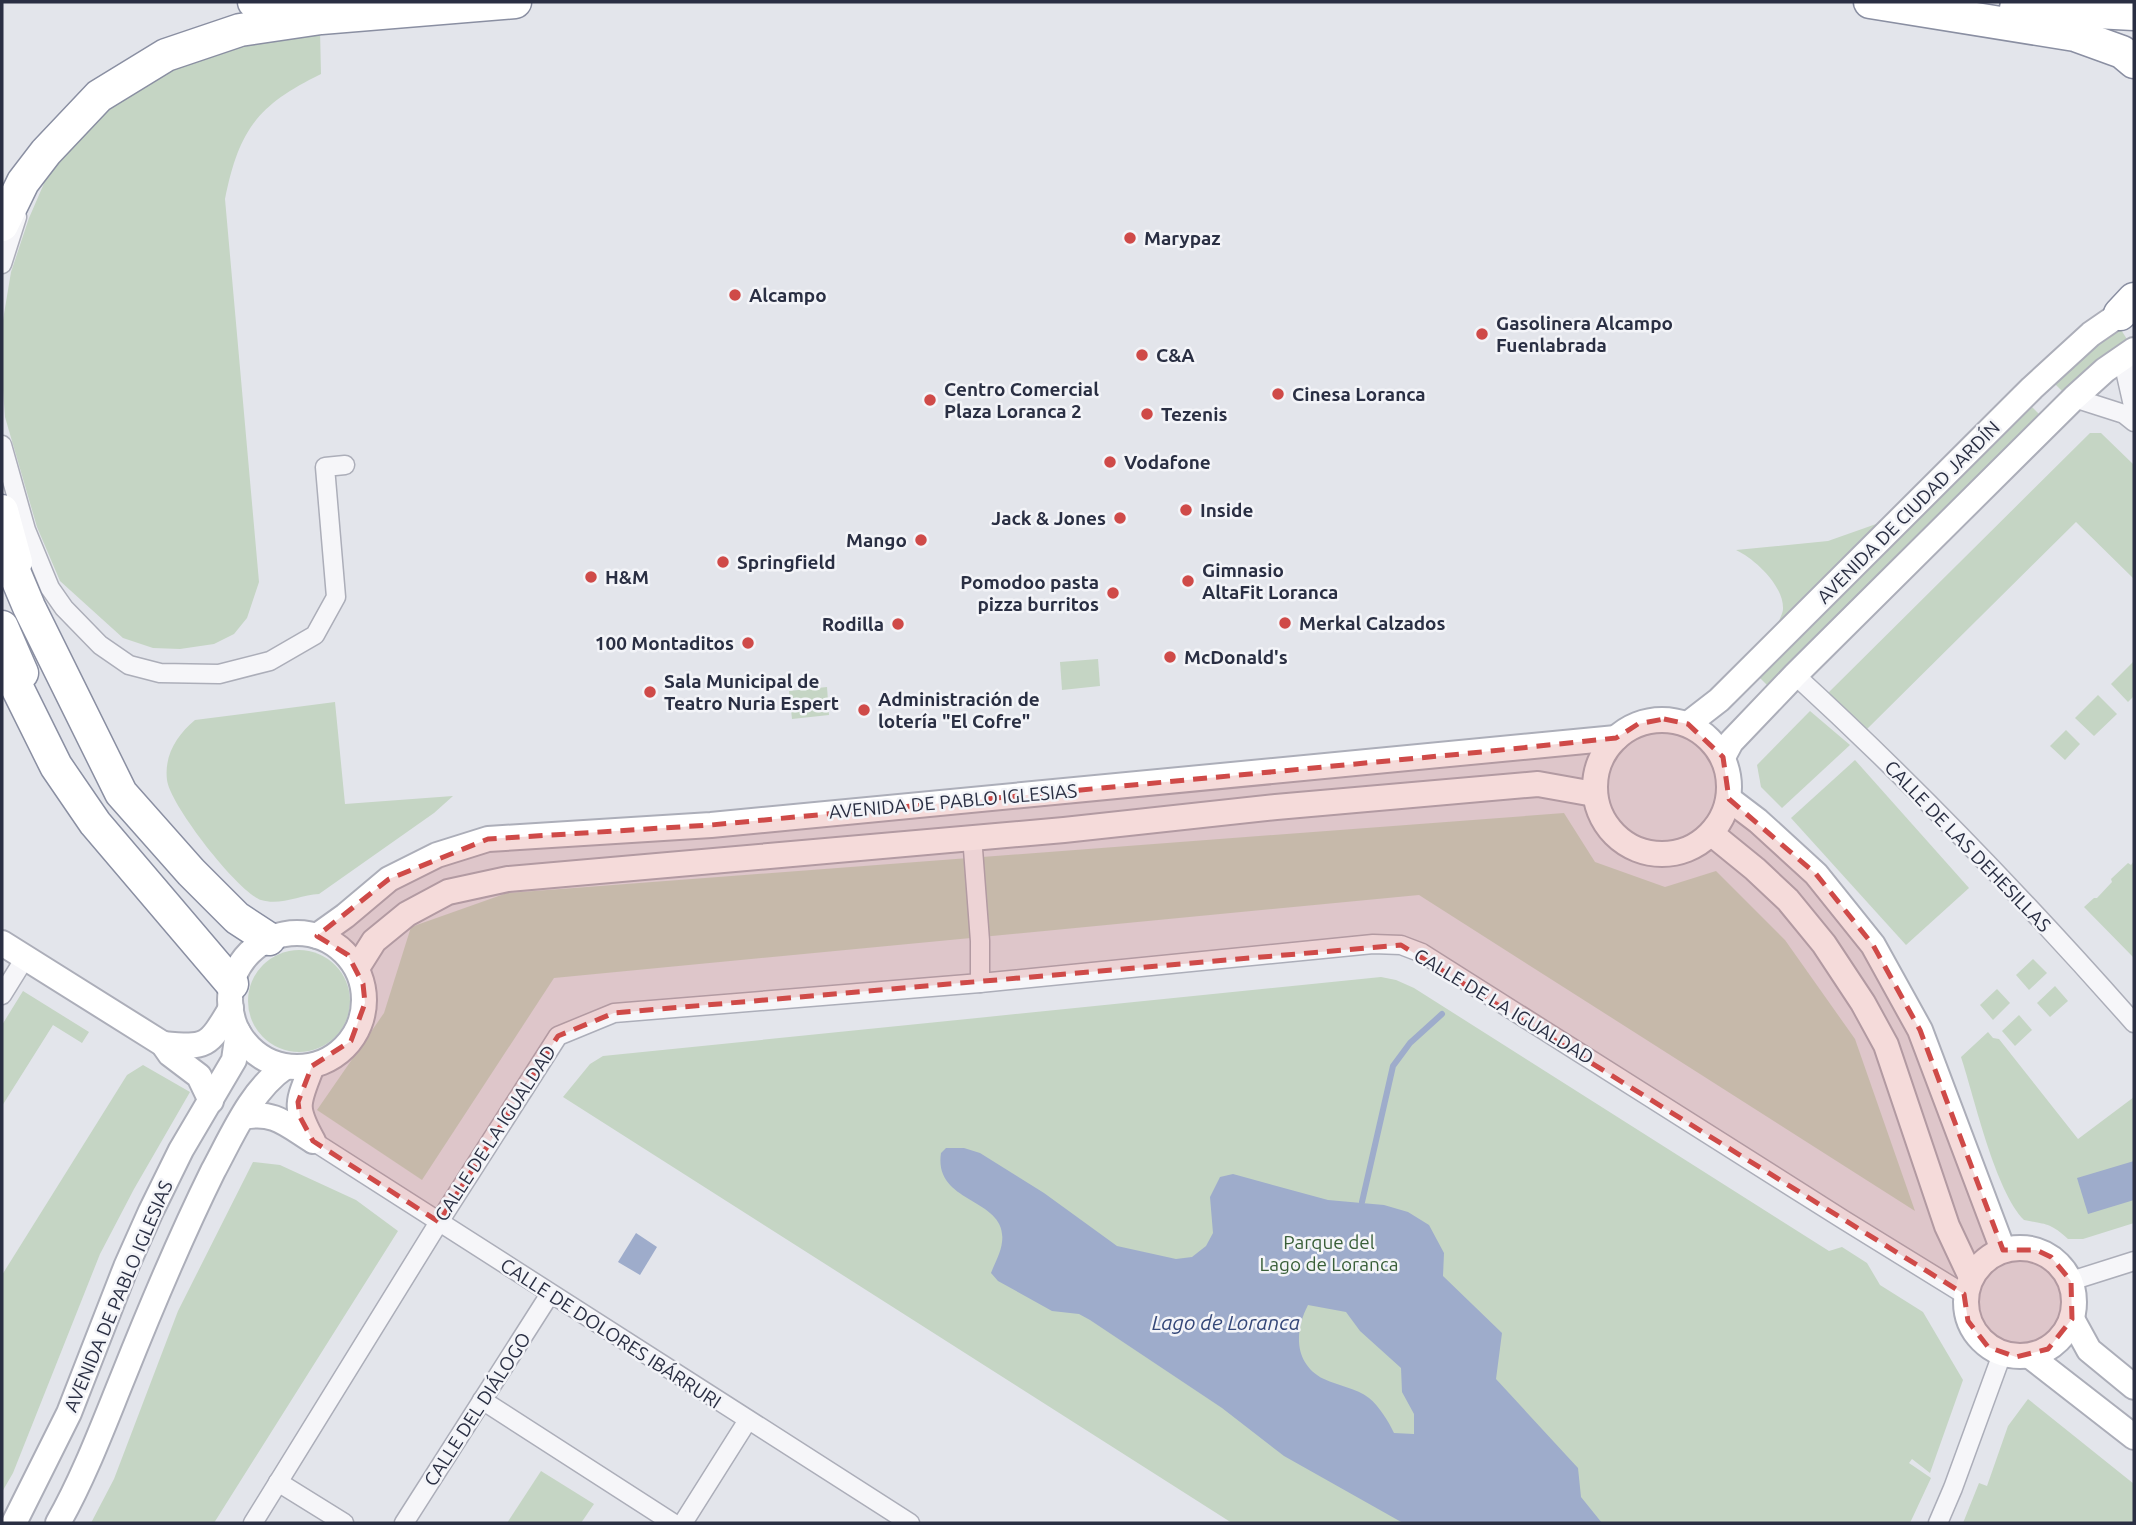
<svg xmlns="http://www.w3.org/2000/svg" width="2136" height="1525" font-family="Ubuntu,sans-serif">
<rect width="100%" height="100%" fill="#e3e5eb"/>
<g fill="#c5d5c4">
<path d="M 320,30 L 321,74 C 258,105 239,129 225,199 L 259,582 L 247,618 L 234,634 L 214,644 L 180,649 L 153,648 L 123,638 L 60,581 L 37,527 L 5,417 L 2,377 L 2,326 L 11,272 L 29,218 L 55,158 L 107,105 L 172,65 L 241,40 Z"/>
<path d="M 2120,328 L 2128,341 L 2064,393 L 2053,382 L 2077,358 Z"/>
<path d="M 2030,405 L 2041,416 L 1769,687 L 1758,676 Z"/>
<path d="M 2090,433 L 2101,433 L 2134,465 L 2134,579 L 2076,522 L 1864,732 L 1824,697 Z"/>
<path d="M 1879,523 L 1778,624 C 1779,620 1783,613 1783,609 C 1784,586 1755,559 1736,550 L 1828,541 Z"/>
<path d="M 1098,659 L 1100,686 L 1062,690 L 1060,662 Z"/>
<path d="M 2134,661 L 2134,696 L 2128,702 L 2111,684 Z"/>
<path d="M 827,687 L 829,715 L 792,719 L 789,691 Z"/>
<path d="M 2098,695 L 2117,714 L 2094,736 L 2075,718 Z"/>
<path d="M 335,702 L 345,804 L 453,796 L 434,813 L 319,894 C 300,895 280,906 261,900 C 238,892 170,805 167,780 C 164,755 177,735 195,720 Z"/>
<path d="M 1810,711 L 1850,745 L 1782,808 L 1761,787 L 1757,765 Z"/>
<path d="M 2066,730 L 2080,744 L 2065,760 L 2050,746 Z"/>
<path d="M 1855,760 L 1969,888 L 1906,945 L 1791,818 Z"/>
<path d="M 1564,813 L 1595,862 L 1665,887 L 1716,871 L 1785,940 L 1855,1039 L 1915,1211 L 1419,895 L 554,978 L 422,1180 L 317,1110 L 384,1013 L 411,927 L 507,893 Z"/>
<path d="M 2134,861 L 2134,958 L 2084,907 L 2094,898 L 2097,898 L 2112,882 L 2111,879 L 2128,863 L 2131,865 Z"/>
<circle cx="299" cy="1001" r="51"/>
<path d="M 2033,959 L 2047,973 L 2029,990 L 2016,975 Z"/>
<path d="M 1381,977 L 1396,980 L 1414,988 L 1829,1251 L 1842,1247 L 1867,1263 L 1880,1285 L 1923,1312 L 1963,1380 L 1930,1473 L 1912,1459 L 1909,1463 L 1931,1478 L 1910,1523 L 1232,1523 L 563,1097 L 590,1064 L 603,1056 Z"/>
<path d="M 2055,986 L 2068,1001 L 2050,1017 L 2037,1003 Z"/>
<path d="M 1997,989 L 2010,1003 L 1993,1020 L 1980,1005 Z"/>
<path d="M 23,991 L 89,1032 L 82,1043 L 53,1025 L 2,1106 L 2,1025 Z"/>
<path d="M 2019,1015 L 2032,1030 L 2015,1046 L 2002,1031 Z"/>
<path d="M 1988,1032 L 1993,1038 L 1999,1039 L 2078,1139 L 2134,1097 L 2134,1223 L 2083,1239 L 2068,1239 C 2049,1222 2047,1225 2024,1220 C 1995,1190 1975,1100 1961,1057 Z"/>
<path d="M 143,1065 L 190,1092 L 134,1189 L 100,1254 L 13,1473 L 2,1492 L 2,1275 L 127,1075 Z"/>
<path d="M 253,1162 L 280,1165 L 356,1200 L 398,1231 L 214,1523 L 91,1523 L 114,1479 L 178,1311 Z"/>
<path d="M 2028,1399 L 2134,1484 L 2134,1523 L 1963,1523 L 1979,1483 L 1987,1486 L 2008,1426 Z"/>
<path d="M 541,1471 L 594,1504 L 581,1523 L 507,1523 Z"/>
</g>
<g fill="#9eaccb" fill-rule="evenodd">
<path d="M 946,1148 L 964,1148 L 980,1153 L 1044,1193 L 1117,1246 L 1176,1259 L 1192,1257 L 1206,1246 L 1213,1233 L 1210,1197 L 1220,1177 L 1233,1174 L 1328,1200 L 1384,1205 L 1408,1212 L 1429,1225 L 1444,1253 L 1443,1276 L 1502,1333 L 1496,1379 L 1578,1468 L 1581,1497 L 1602,1523 L 1403,1523 L 1284,1456 L 1222,1408 L 1090,1320 L 1079,1314 L 1052,1311 L 998,1281 L 991,1273 C 995,1263 1001,1252 1002,1242 C 1008,1197 933,1205 941,1153 ZM 1308,1305 L 1346,1312 L 1360,1331 L 1401,1368 L 1402,1392 L 1414,1414 L 1414,1434 L 1394,1433 C 1389,1422 1379,1406 1369,1398 C 1356,1388 1339,1386 1324,1379 C 1294,1364 1294,1332 1308,1305 Z"/>
<path d="M 2134,1161 L 2134,1200 L 2088,1214 L 2077,1178 Z"/>
<path d="M 636,1233 L 657,1247 L 640,1275 L 618,1262 Z"/>
</g>
<g fill="none" stroke-linecap="round" stroke-linejoin="round">
<path stroke="#9eaccb" stroke-width="6" d="M 1362,1202 L 1393,1066 L 1410,1043 L 1442,1014"/>
<g stroke="#acaeb9" stroke-width="21">
<g id="street">
<path d="M 2,264 L 17,217"/>
<path d="M 2122,357 L 2134,410"/>
<path d="M 2074,398 L 2124,414 L 2134,422"/>
<path d="M 2,445 L 26,530 L 50,588 L 64,608 L 100,645 L 129,665 L 160,673 L 219,674 L 270,661 L 315,635 L 336,597 L 325,467 L 345,465"/>
<path d="M 1795,675 C 1914,784 2027,902 2134,1023"/>
<path d="M 972,836 L 980,941 L 980,983"/>
<path d="M 2,995 L 25,958"/>
<path d="M 313,1141 L 910,1523"/>
<path d="M 2071,1281 L 2134,1261"/>
<path d="M 482,1400 L 673,1523"/>
<path d="M 278,1482 L 344,1523"/>
<path d="M 253,1523 L 439,1222 L 558,1036 L 614,1013 L 980,983 L 1373,944 L 1401,945 L 1422,953 L 1844,1220 L 1964,1294"/>
<path d="M 404,1523 L 550,1294"/>
<path d="M 683,1523 L 748,1420"/>
<path d="M 1938,1523 L 1953,1488 L 2002,1354"/>
</g>
</g>
<g stroke="#acaeb9" stroke-width="28">
<g id="secondary">
<circle cx="1662" cy="787" r="67"/>
<path d="M 1688,724 L 1719,700 L 2032,388 L 2091,334 L 2120,314 L 2134,309"/>
<path d="M 1723,757 L 1731,742 L 1795,675 L 2074,398 L 2105,370 L 2134,350"/>
<path d="M 1729,799 L 1758,821 L 1816,874 L 1873,945 L 1920,1030 L 2003,1250"/>
<path d="M 1712,834 L 1755,869 L 1788,900 L 1824,944 L 1863,1003 L 1886,1045 L 1947,1226 L 1971,1277"/>
<circle cx="297" cy="1000" r="67"/>
<path d="M 317,936 L 345,916 L 389,879 L 437,855 L 488,839 L 711,825 L 1616,738"/>
<path d="M 2,943 L 163,1044 L 170,1054 L 199,1076 L 211,1101"/>
<path d="M 357,968 L 374,941 L 407,914 L 448,892 L 508,879 L 1064,830 L 1276,807 L 1538,784 L 1594,794"/>
<path d="M 163,1044 C 207,1048 208,1047 231,1008"/>
<path d="M 312,1066 C 298,1103 293,1105 313,1141"/>
<path d="M 243,1117 C 273,1111 285,1123 310,1139"/>
<circle cx="2020" cy="1302" r="54"/>
<path d="M 2072,1319 L 2089,1350 L 2134,1387"/>
<path d="M 2030,1356 L 2134,1437"/>
<path d="M 14,1523 L 69,1413 L 126,1267 L 151,1211 L 181,1150 L 234,1060 L 238,1032"/>
<path d="M 58,1523 C 84,1477 103,1426 123,1377 C 151,1307 180,1238 213,1171 C 232,1136 251,1090 285,1067"/>
</g>
</g>
<g stroke="#8a8fa2" stroke-width="35">
<g id="highway">
<path d="M 254,2 L 319,2"/>
<path d="M 1870,2 L 2075,35 L 2122,52 L 2134,62"/>
<path d="M 2016,8 L 2134,14"/>
<path d="M 2,225 L 23,182 L 46,152 L 99,96 L 166,55 L 240,30 L 321,18 L 515,2"/>
<path d="M 2120,314 L 2134,299"/>
<path d="M 2,511 L 16,562"/>
<path d="M 2,543 L 29,607 L 121,793 L 191,872 L 237,918 L 269,939"/>
<path d="M 2,627 L 22,673"/>
<path d="M 2,657 L 56,766 L 95,823 L 232,984"/>
</g>
</g>
<use href="#street" stroke="#f6f6f9" stroke-width="18"/>
<use href="#secondary" stroke="#fff" stroke-width="24"/>
<use href="#highway" stroke="#fff" stroke-width="32"/>
</g>
<path fill="#cf4a48" fill-opacity="0.2" stroke="#cf4a48" stroke-width="5" stroke-dasharray="14 9" stroke-linejoin="round" d="M 1664,719 L 1688,724 L 1723,757 L 1729,799 L 1816,874 L 1873,945 L 1920,1030 L 2003,1250 L 2036,1250 L 2051,1257 L 2071,1281 L 2072,1319 L 2048,1349 L 2016,1357 L 1988,1347 L 1968,1321 L 1964,1294 L 1401,945 L 614,1013 L 558,1036 L 439,1222 L 313,1141 L 300,1117 L 298,1102 L 312,1066 L 351,1041 L 365,1003 L 363,984 L 348,955 L 317,936 L 389,879 L 488,839 L 711,825 L 1482,752 L 1616,738 L 1638,724 Z"/>
<g fill="#cf4a48" stroke="#f3f4f8" stroke-width="2.5">
<circle cx="1130" cy="238" r="7"/>
<circle cx="735" cy="295" r="7"/>
<circle cx="1482" cy="334" r="7"/>
<circle cx="1142" cy="355" r="7"/>
<circle cx="1278" cy="394" r="7"/>
<circle cx="930" cy="400" r="7"/>
<circle cx="1147" cy="414" r="7"/>
<circle cx="1110" cy="462" r="7"/>
<circle cx="1186" cy="510" r="7"/>
<circle cx="1120" cy="518" r="7"/>
<circle cx="921" cy="540" r="7"/>
<circle cx="723" cy="562" r="7"/>
<circle cx="591" cy="577" r="7"/>
<circle cx="1188" cy="581" r="7"/>
<circle cx="1113" cy="593" r="7"/>
<circle cx="1285" cy="623" r="7"/>
<circle cx="898" cy="624" r="7"/>
<circle cx="748" cy="643" r="7"/>
<circle cx="1170" cy="657" r="7"/>
<circle cx="650" cy="692" r="7"/>
<circle cx="864" cy="710" r="7"/>
</g>
<g text-anchor="middle" stroke-width="5" stroke-linejoin="round" paint-order="stroke">
<g font-size="19" font-weight="bold" fill="#2a2f43" stroke="#f3f4f8" text-anchor="start">
<text x="1144" y="245">Marypaz</text>
<text x="749" y="302">Alcampo</text>
<text x="1496" y="330">Gasolinera Alcampo<tspan x="1496" dy="22">Fuenlabrada</tspan></text>
<text x="1156" y="362">C&amp;A</text>
<text x="944" y="396">Centro Comercial<tspan x="944" dy="22">Plaza Loranca 2</tspan></text>
<text x="1292" y="401">Cinesa Loranca</text>
<text x="1161" y="421">Tezenis</text>
<text x="1124" y="469">Vodafone</text>
<text x="1200" y="517">Inside</text>
<text x="1106" y="525" text-anchor="end">Jack &amp; Jones</text>
<text x="907" y="547" text-anchor="end">Mango</text>
<text x="737" y="569">Springfield</text>
<text x="1202" y="577">Gimnasio<tspan x="1202" dy="22">AltaFit Loranca</tspan></text>
<text x="605" y="584">H&amp;M</text>
<text x="1099" y="589" text-anchor="end">Pomodoo pasta<tspan x="1099" dy="22">pizza burritos</tspan></text>
<text x="1299" y="630">Merkal Calzados</text>
<text x="884" y="631" text-anchor="end">Rodilla</text>
<text x="734" y="650" text-anchor="end">100 Montaditos</text>
<text x="1184" y="664">McDonald's</text>
<text x="664" y="688">Sala Municipal de<tspan x="664" dy="22">Teatro Nuria Espert</tspan></text>
<text x="878" y="706">Administración de<tspan x="878" dy="22">lotería "El Cofre"</tspan></text>
</g>
<g font-size="19" fill="#2a2f43" stroke="#f3f4f8">
<text transform="translate(1908 512) rotate(-45)" y="7">AVENIDA DE CIUDAD JARDÍN</text>
<text transform="translate(953 801) rotate(-5)" y="7">AVENIDA DE PABLO IGLESIAS</text>
<text transform="translate(1968 846) rotate(46)" y="7">CALLE DE LAS DEHESILLAS</text>
<text transform="translate(1504 1006) rotate(31)" y="7">CALLE DE LA IGUALDAD</text>
<text transform="translate(495 1133) rotate(-57)" y="7">CALLE DE LA IGUALDAD</text>
<text transform="translate(118 1296) rotate(-67)" y="7">AVENIDA DE PABLO IGLESIAS</text>
<text transform="translate(611 1333) rotate(33)" y="7">CALLE DE DOLORES IBÁRRURI</text>
<text transform="translate(477 1409) rotate(-57)" y="7">CALLE DEL DIÁLOGO</text>
</g>
<g font-size="19" fill="#395f38" stroke="#f3f4f8">
<text x="1329" y="1249">Parque del<tspan x="1329" dy="22">Lago de Loranca</tspan></text>
</g>
<g font-size="21" font-style="italic" fill="#344778" stroke="#f3f4f8">
<text x="1226" y="1330">Lago de Loranca</text>
</g>
</g>
<rect width="2136" height="1525" fill="none" stroke="#2a2f43" stroke-width="7"/>
</svg>
